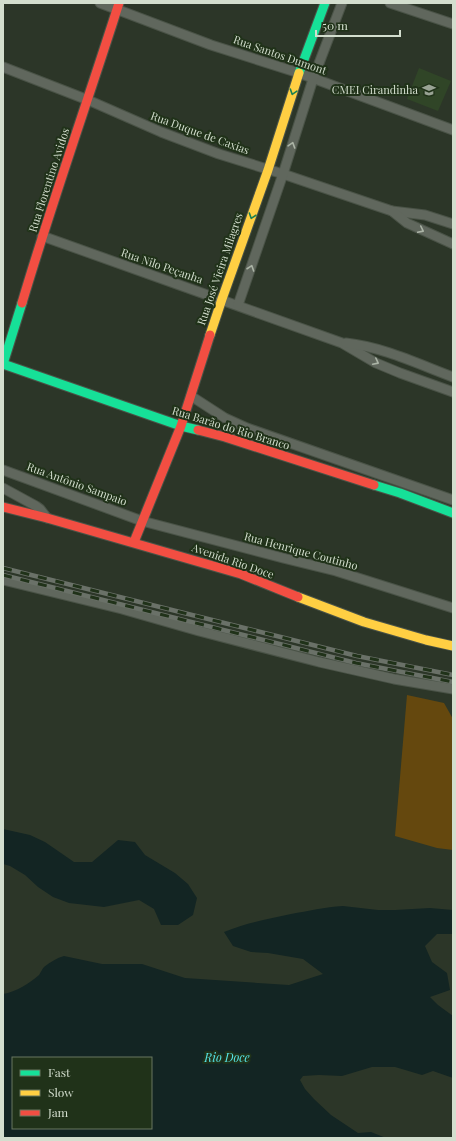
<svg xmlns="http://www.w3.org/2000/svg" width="456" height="1141" font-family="'Playfair Display',serif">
<rect width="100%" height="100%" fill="#2c3628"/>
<path fill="#304527" d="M 419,68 L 451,81 L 438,111 L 407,99 Z"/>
<path fill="#65480e" d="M 407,695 L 444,703 L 453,719 L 453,850 L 437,848 L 395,836 Z"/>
<g fill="#132523" fill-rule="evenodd">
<path d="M 3,829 L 30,835 L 45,842 L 74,862 L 92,862 L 118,840 L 135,842 L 145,855 L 175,873 L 188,884 L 197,898 L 193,915 L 178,925 L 161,925 L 154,909 L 139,900 L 104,907 L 69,903 L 53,897 L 38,887 L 25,875 L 10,866 L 3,864 Z"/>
<path d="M 343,906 L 378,910 L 395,910 L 430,908 L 453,910 L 453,934 L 437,934 L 425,946 L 432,962 L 447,973 L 450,990 L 430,997 L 438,1005 L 453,1016 L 453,1078 L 433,1071 L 422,1075 L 395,1067 L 372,1067 L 342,1076 L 319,1075 L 303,1076 L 300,1080 L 305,1089 L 314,1099 L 331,1115 L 358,1133 L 371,1132 L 386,1138 L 3,1138 L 3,994 C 16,992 30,983 39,975 C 41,972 42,969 44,967 C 50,962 57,958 64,956 L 102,964 L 142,964 L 185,978 L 289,985 L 323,974 L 303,959 L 268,953 L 251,952 L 233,946 L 224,932 C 246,923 268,919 291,914 C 308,911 325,907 343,906 ZM 13,1058 L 151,1058 L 151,1128 L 13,1128 Z"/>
</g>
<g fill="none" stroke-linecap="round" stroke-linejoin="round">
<g stroke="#4a5347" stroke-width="11">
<g id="street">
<path d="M 100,3 L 211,45 L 299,73 L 453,130"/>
<path d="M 390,3 L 453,24"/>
<path d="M 3,67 L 88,100 L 161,132 L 219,154 L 283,174 L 392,211 L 425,215 L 453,224"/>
<path d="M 392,211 L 407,223 L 453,244"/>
<path d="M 42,236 L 342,343 L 376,363 L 400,373 L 453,392"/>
<path d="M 238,305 L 283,174 L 313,79 L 342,3"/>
<path d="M 346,343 C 383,347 418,364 453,377"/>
<path d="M 191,396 L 225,418 L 247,428 L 453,500"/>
<path d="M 3,470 L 142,521 L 283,558 L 336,571 L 453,608"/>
<path d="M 3,488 L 36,506 L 40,509 L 47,518"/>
<path d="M 3,580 L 122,609 L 199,631 L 319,662 L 394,679 L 453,689"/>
</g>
</g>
<g stroke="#4a5347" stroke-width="11">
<g id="fast">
<path d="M 299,73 L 325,3"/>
<path d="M 22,303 L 3,364 L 181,426 L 198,430"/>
<path d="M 374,485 L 400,493 L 453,513"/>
</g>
</g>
<g stroke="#4a5347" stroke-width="11">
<g id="slow">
<path d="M 210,335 L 222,299 L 268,170 L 299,73"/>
<path d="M 298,597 L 364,622 L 426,640 L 453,646"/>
</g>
</g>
<g stroke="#4a5347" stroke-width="11">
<g id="jam">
<path d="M 22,303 C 52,202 87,103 119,3"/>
<path d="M 198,430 L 225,437 L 374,485"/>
<path d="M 3,507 L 47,518 L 241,574 L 298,597"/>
<path d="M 134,542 L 181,426 L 210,335"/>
</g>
</g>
<use href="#street" stroke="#60675d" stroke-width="9"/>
<use href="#fast" stroke="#16e098" stroke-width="9"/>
<use href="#slow" stroke="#ffcf43" stroke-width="9"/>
<use href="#jam" stroke="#f24e42" stroke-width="9"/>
<g stroke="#6a7168" stroke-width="4.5">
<g id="rail">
<path d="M 3,568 L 357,656 L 453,675"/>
<path d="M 3,575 L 356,663 L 453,682"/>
</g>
</g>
<use href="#rail" stroke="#203219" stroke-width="3" stroke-dasharray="9" stroke-linecap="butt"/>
</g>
<defs><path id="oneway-chevron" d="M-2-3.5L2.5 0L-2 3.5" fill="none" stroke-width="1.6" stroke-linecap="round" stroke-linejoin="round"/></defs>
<g stroke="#1c8052">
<use href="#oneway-chevron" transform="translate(293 92) rotate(108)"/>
<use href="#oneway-chevron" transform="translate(252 216) rotate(109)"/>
</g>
<g stroke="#abb4a6">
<use href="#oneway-chevron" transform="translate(292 145) rotate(-72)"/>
<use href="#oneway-chevron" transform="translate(421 230) rotate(26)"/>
<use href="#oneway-chevron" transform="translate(251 268) rotate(-71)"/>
<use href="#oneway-chevron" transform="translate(376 362) rotate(27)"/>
</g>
<defs>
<g id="school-bare" transform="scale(1.08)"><path d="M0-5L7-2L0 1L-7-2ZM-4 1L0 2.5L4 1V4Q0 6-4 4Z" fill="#99a394" stroke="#203219" stroke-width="2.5" paint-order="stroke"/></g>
</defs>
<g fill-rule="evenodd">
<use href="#school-bare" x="429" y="90"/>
</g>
<g text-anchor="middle" stroke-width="4" stroke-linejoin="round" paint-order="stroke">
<g font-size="11" fill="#d3dece" stroke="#203219">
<text transform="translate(280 55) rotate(19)" y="4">Rua Santos Dumont</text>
<text transform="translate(200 133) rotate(20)" y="4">Rua Duque de Caxias</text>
<text transform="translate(49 180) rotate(-72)" y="4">Rua Florentino Avidos</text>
<text transform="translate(162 266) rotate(19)" y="4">Rua Nilo Peçanha</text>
<text transform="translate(220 269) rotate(-71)" y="4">Rua José Vieira Milagres</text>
<text transform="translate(231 428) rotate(17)" y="4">Rua Barão do Rio Branco</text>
<text transform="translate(77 484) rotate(20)" y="4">Rua Antônio Sampaio</text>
<text transform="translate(301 551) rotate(15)" y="4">Rua Henrique Coutinho</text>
<text transform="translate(233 561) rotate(19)" y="4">Avenida Rio Doce</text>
</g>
<g font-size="11" fill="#d3dece" stroke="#203219" text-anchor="end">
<text x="418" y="94">CMEI Cirandinha</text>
</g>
<g font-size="12" font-style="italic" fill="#55e4e6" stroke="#203219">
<text x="227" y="1062">Rio Doce</text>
</g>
</g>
<rect width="456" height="1141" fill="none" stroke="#d3dece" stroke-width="8"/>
<rect x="12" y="1057" width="140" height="72" fill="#203219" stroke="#687761"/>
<rect x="20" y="1070" width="20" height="6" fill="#16e098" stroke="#687761"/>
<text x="48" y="1077" font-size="12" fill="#d3dece">Fast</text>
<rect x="20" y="1090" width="20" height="6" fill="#ffcf43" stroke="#687761"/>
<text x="48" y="1097" font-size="12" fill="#d3dece">Slow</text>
<rect x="20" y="1110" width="20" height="6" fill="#f24e42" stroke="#687761"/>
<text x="48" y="1117" font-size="12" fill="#d3dece">Jam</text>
<path d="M316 30v6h84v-6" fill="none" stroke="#d3dece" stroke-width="2"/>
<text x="322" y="30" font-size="12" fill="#d3dece" stroke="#203219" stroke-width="3" paint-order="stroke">50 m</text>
</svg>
